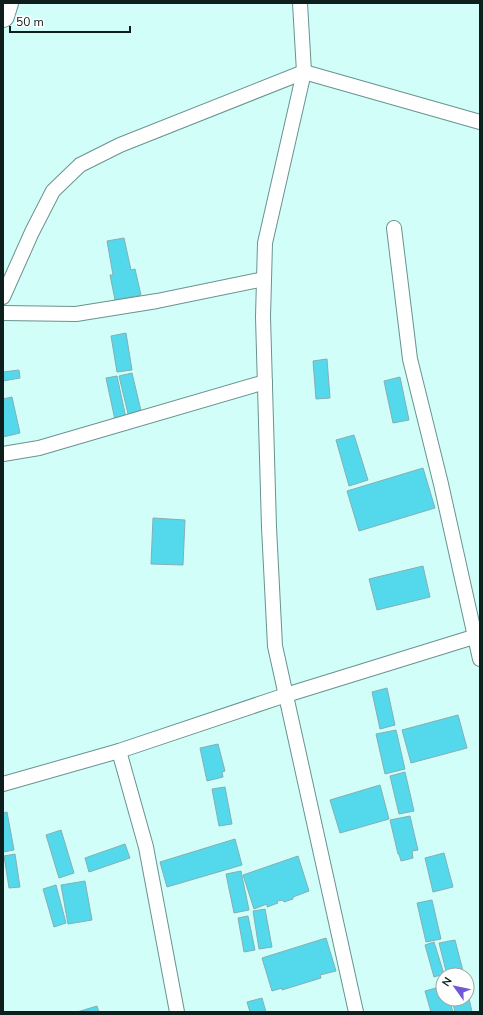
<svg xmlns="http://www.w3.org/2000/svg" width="483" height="1015" font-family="'Nunito Sans',sans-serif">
<rect width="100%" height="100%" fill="#d1fef8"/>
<g fill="#53d9eb" stroke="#84afb5">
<path d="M 124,238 L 131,270 L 135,269 L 141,295 L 115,300 L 110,275 L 113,275 L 107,241 Z"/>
<path d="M 126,333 L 132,370 L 117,372 L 111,336 Z"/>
<path d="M 327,359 L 330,398 L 316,399 L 313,361 Z"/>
<path d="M 19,370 L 20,378 L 3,381 L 3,372 Z"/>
<path d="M 132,373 L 142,415 L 129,418 L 119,376 Z"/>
<path d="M 117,376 L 126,418 L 115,420 L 106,378 Z"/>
<path d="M 400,377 L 409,420 L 393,423 L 384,381 Z"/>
<path d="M 12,397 L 20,433 L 3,437 L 3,399 Z"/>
<path d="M 354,435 L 368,480 L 349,486 L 336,440 Z"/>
<path d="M 423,468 L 435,508 L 359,531 L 347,491 Z"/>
<path d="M 153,518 L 185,520 L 183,565 L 151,564 Z"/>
<path d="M 423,566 L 430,597 L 377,610 L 369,579 Z"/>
<path d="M 387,688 L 395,725 L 380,729 L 372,692 Z"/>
<path d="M 458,715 L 467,748 L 411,763 L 402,730 Z"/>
<path d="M 396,730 L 405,769 L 385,774 L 376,734 Z"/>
<path d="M 218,744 L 225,771 L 222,772 L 223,777 L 207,781 L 200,748 Z"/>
<path d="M 405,772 L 414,811 L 399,814 L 390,776 Z"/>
<path d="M 380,785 L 389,819 L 340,833 L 330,800 Z"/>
<path d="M 225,787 L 232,824 L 219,826 L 212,789 Z"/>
<path d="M 7,812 L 14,850 L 3,852 L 3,813 Z"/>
<path d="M 410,816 L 418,850 L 412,851 L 413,858 L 401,861 L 399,854 L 398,854 L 390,820 Z"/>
<path d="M 61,830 L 74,873 L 59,878 L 46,835 Z"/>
<path d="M 235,839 L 242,865 L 167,887 L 160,862 Z"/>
<path d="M 125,844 L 130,858 L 89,872 L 85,858 Z"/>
<path d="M 444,853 L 453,887 L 433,892 L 425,858 Z"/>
<path d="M 15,854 L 20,887 L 9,888 L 4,856 Z"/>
<path d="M 298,856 L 309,891 L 293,897 L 293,899 L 284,902 L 283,900 L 277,901 L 278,903 L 267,907 L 267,904 L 254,909 L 243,875 Z"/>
<path d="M 241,871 L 249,910 L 234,913 L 226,874 Z"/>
<path d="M 85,881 L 92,920 L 68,924 L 61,885 Z"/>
<path d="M 56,885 L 66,923 L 54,927 L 43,889 Z"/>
<path d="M 432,900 L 441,939 L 426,942 L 417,903 Z"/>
<path d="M 265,909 L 272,947 L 259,949 L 253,911 Z"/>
<path d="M 248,916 L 255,950 L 244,952 L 238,918 Z"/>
<path d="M 326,938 L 336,971 L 320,975 L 321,978 L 282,990 L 282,988 L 272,991 L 262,958 Z"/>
<path d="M 455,940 L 464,975 L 447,975 L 439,943 Z"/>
<path d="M 434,942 L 444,974 L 434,977 L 425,945 Z"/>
<path d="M 443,986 L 443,999 L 449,999 L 453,1012 L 431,1012 L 425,991 Z"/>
<path d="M 467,989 L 472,1012 L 455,1012 L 452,999 L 467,999 Z"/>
<path d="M 262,998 L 266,1012 L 250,1012 L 247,1002 Z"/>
<path d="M 97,1006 L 99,1012 L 77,1012 Z"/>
</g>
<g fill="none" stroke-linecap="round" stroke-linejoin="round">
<g stroke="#69938e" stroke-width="16">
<g id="minor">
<path d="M 300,3 L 304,72 L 265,243 L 263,317 L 269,527 L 275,646 L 356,1012"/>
<path d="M 394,228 L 410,359 L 441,484 L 480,659"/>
<path d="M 3,297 L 32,232 L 53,191 L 80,165 L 120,145 L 304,72 L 480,122"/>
<path d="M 3,313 L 76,314 L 157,301 L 264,279"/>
<path d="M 3,454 L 39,448 L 265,382"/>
<path d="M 119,751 L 146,847 L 177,1012"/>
<path d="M 3,784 L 119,751 L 286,695 L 480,635"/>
</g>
</g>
<g stroke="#69938e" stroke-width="24">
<path id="primary" d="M 3,16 L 7,3"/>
</g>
<use href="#minor" stroke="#fff" stroke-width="14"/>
<use href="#primary" stroke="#fff" stroke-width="22"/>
</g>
<rect width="483" height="1015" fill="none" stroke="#0d1e1d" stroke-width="8"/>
<g transform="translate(455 987) rotate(303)"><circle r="19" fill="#ffffff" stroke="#9ea5a5"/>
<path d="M0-3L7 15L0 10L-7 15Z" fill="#7258d2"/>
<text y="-6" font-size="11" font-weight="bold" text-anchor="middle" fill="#0d1e1d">N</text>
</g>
<path d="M10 26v6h120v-6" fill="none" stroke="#0d1e1d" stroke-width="2"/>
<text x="16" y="26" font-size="12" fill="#0d1e1d" stroke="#ffffff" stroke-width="3" paint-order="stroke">50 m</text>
</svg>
